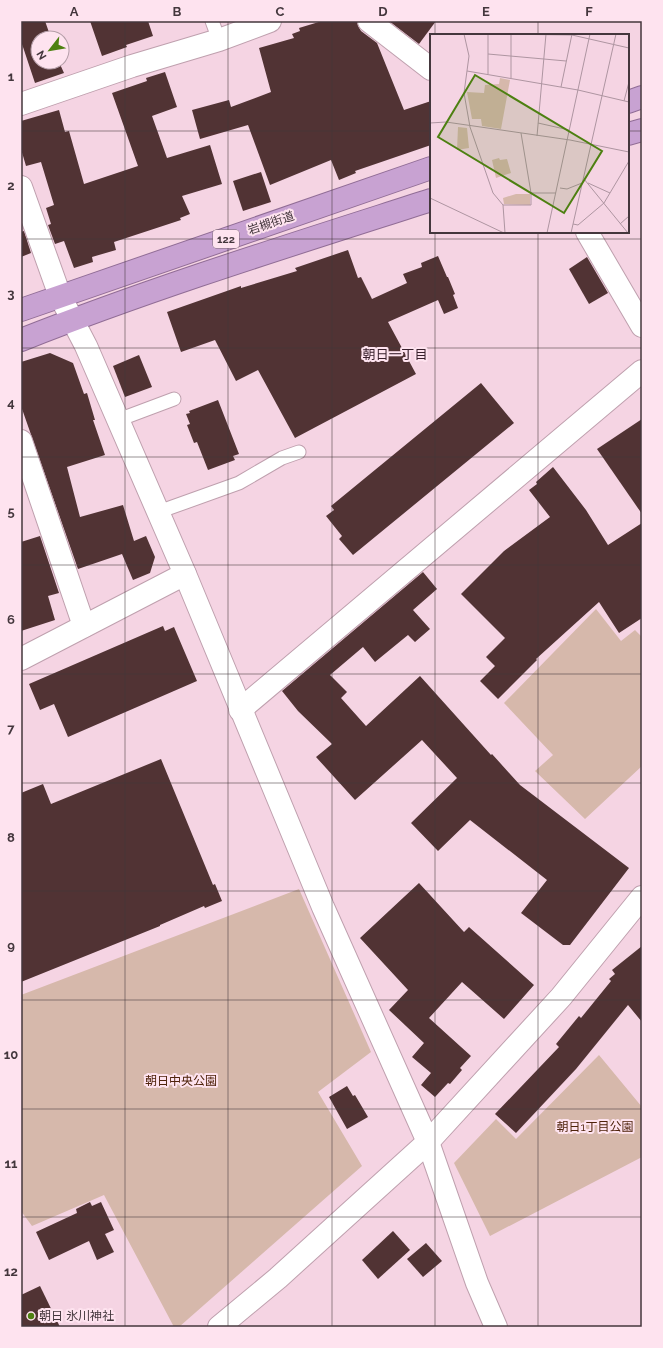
<svg xmlns="http://www.w3.org/2000/svg" width="663" height="1348" font-family="Raleway,'Noto Sans JP',sans-serif">
<rect width="100%" height="100%" fill="#f5d4e3"/>
<g fill="#d6b8ab">
<path d="M 596,609 L 621,641 L 635,630 L 642,637 L 642,766 L 585,819 L 535,771 L 553,755 L 504,703 Z"/>
<path d="M 299,889 L 371,1052 L 318,1092 L 362,1166 L 179,1327 L 174,1327 L 104,1195 L 32,1226 L 21,1211 L 21,995 Z"/>
<path d="M 599,1055 L 642,1107 L 642,1157 L 490,1236 L 454,1163 L 496,1119 L 516,1139 Z"/>
</g>
<g fill="#513334">
<path d="M 21,21 L 45,21 L 51,38 L 38,38 L 38,62 L 59,62 L 64,73 L 35,83 L 21,41 Z"/>
<path d="M 90,21 L 148,21 L 153,36 L 126,45 L 127,47 L 102,56 Z"/>
<path d="M 322,21 L 357,21 L 358,26 L 361,31 L 377,43 L 404,110 L 431,101 L 431,145 L 355,171 L 356,173 L 339,180 L 331,160 L 270,185 L 248,125 L 200,139 L 192,110 L 229,100 L 231,107 L 271,92 L 259,48 L 294,38 L 292,34 L 300,31 L 299,28 Z"/>
<path d="M 389,21 L 436,21 L 419,44 Z"/>
<path d="M 165,72 L 177,107 L 152,116 L 167,158 L 210,145 L 222,184 L 182,196 L 190,214 L 180,218 L 181,220 L 114,242 L 116,250 L 92,257 L 93,262 L 74,268 L 64,241 L 55,244 L 48,225 L 51,224 L 46,208 L 54,205 L 41,162 L 26,166 L 21,149 L 21,121 L 59,110 L 65,132 L 69,131 L 84,184 L 138,166 L 112,93 L 147,81 L 146,78 Z"/>
<path d="M 261,172 L 271,202 L 243,211 L 233,181 Z"/>
<path d="M 24,231 L 31,253 L 21,257 L 21,232 Z"/>
<path d="M 348,250 L 358,278 L 361,277 L 372,299 L 407,283 L 403,274 L 422,267 L 421,263 L 438,256 L 447,277 L 448,277 L 455,294 L 453,295 L 458,308 L 444,314 L 438,300 L 388,322 L 416,374 L 295,438 L 258,370 L 236,381 L 215,340 L 181,352 L 167,312 L 241,286 L 241,288 L 297,271 L 295,268 Z"/>
<path d="M 587,257 L 608,293 L 589,304 L 569,269 Z"/>
<path d="M 50,353 L 73,363 L 84,394 L 87,393 L 95,420 L 93,420 L 105,455 L 67,467 L 80,517 L 123,505 L 134,541 L 146,536 L 155,557 L 150,573 L 133,580 L 122,554 L 78,569 L 21,406 L 21,362 Z"/>
<path d="M 139,355 L 152,387 L 125,397 L 113,366 Z"/>
<path d="M 481,383 L 514,423 L 353,555 L 339,539 L 342,536 L 326,516 L 334,510 L 331,506 Z"/>
<path d="M 218,400 L 239,454 L 233,456 L 235,460 L 208,470 L 197,442 L 194,443 L 187,425 L 190,424 L 186,414 L 190,413 L 189,411 Z"/>
<path d="M 642,419 L 642,514 L 597,449 Z"/>
<path d="M 553,467 L 586,510 L 608,545 L 642,523 L 642,618 L 619,633 L 599,602 L 536,659 L 537,660 L 498,699 L 480,681 L 495,666 L 486,657 L 505,638 L 461,594 L 504,551 L 550,517 L 529,490 L 537,484 L 536,482 Z"/>
<path d="M 40,536 L 59,593 L 48,596 L 55,620 L 21,631 L 21,542 Z"/>
<path d="M 423,572 L 437,589 L 413,610 L 430,629 L 415,642 L 408,635 L 375,662 L 363,647 L 330,675 L 347,692 L 341,698 L 366,726 L 420,676 L 491,755 L 492,754 L 520,785 L 629,868 L 570,945 L 563,945 L 521,913 L 547,880 L 470,820 L 438,851 L 411,823 L 457,778 L 422,740 L 355,800 L 316,757 L 332,744 L 298,711 L 282,691 Z"/>
<path d="M 163,626 L 165,631 L 174,627 L 197,681 L 68,737 L 54,704 L 40,710 L 29,684 Z"/>
<path d="M 161,759 L 213,885 L 215,884 L 222,901 L 205,908 L 204,906 L 160,925 L 160,926 L 21,982 L 21,793 L 43,784 L 51,804 Z"/>
<path d="M 419,883 L 464,932 L 469,927 L 534,985 L 504,1019 L 462,982 L 429,1018 L 471,1056 L 460,1068 L 462,1070 L 450,1084 L 448,1083 L 435,1097 L 421,1085 L 431,1073 L 412,1057 L 424,1043 L 389,1010 L 408,990 L 360,938 Z"/>
<path d="M 642,946 L 642,1022 L 628,1005 L 576,1069 L 516,1133 L 495,1114 L 559,1047 L 556,1044 L 579,1016 L 581,1018 L 611,981 L 609,979 L 615,974 L 612,970 Z"/>
<path d="M 347,1086 L 353,1096 L 355,1095 L 368,1117 L 347,1129 L 329,1097 Z"/>
<path d="M 90,1202 L 92,1206 L 101,1202 L 114,1230 L 105,1234 L 114,1252 L 97,1260 L 89,1241 L 49,1260 L 36,1232 L 77,1213 L 76,1209 Z"/>
<path d="M 393,1231 L 410,1250 L 378,1279 L 362,1260 Z"/>
<path d="M 426,1243 L 442,1261 L 423,1277 L 407,1259 Z"/>
<path d="M 40,1286 L 60,1327 L 21,1327 L 21,1295 Z"/>
</g>
<g fill="none" stroke-linecap="round" stroke-linejoin="round">
<g stroke="#bfa0ae" stroke-width="15">
<g id="service">
<path d="M 212,21 L 219,40"/>
<path d="M 118,420 L 174,399"/>
<path d="M 158,512 L 239,483 L 282,458 L 299,452"/>
</g>
</g>
<g stroke="#bfa0ae" stroke-width="24">
<g id="minor">
<path d="M 369,21 L 431,69"/>
<path d="M 21,104 L 132,66 L 219,40 L 270,21"/>
<path d="M 21,187 L 60,296"/>
<path d="M 587,232 L 642,326"/>
<path d="M 21,441 L 84,626"/>
<path d="M 240,710 L 642,371"/>
<path d="M 428,1142 L 561,997 L 642,897"/>
</g>
</g>
<g stroke="#bfa0ae" stroke-width="24">
<g id="tertiary">
<path d="M 60,296 L 86,346 L 185,574 L 323,907 L 428,1142 L 477,1283 L 496,1327"/>
<path d="M 21,659 L 185,574"/>
<path d="M 219,1327 L 278,1278 L 428,1142"/>
</g>
</g>
<g stroke="#916d96" stroke-width="24">
<g id="trunk">
<path d="M 628,102 L 642,97"/>
<path d="M 628,134 L 642,130"/>
<path d="M 21,310 L 431,168"/>
<path d="M 21,340 C 155,287 294,244 431,200"/>
</g>
</g>
<use href="#service" stroke="#fff" stroke-width="13"/>
<use href="#minor" stroke="#fff" stroke-width="22"/>
<use href="#tertiary" stroke="#fff" stroke-width="22"/>
<use href="#trunk" stroke="#c8a2d2" stroke-width="22"/>
</g>
<path fill="none" stroke="#44373d" stroke-width="1" stroke-opacity="0.55" d="M 125,21 L 125,1327M 228,21 L 228,1327M 332,21 L 332,1327M 435,21 L 435,35M 538,21 L 538,35M 21,131 L 431,131M 628,131 L 642,131M 435,232 L 435,1327M 538,232 L 538,1327M 21,239 L 642,239M 21,348 L 642,348M 21,457 L 642,457M 21,565 L 642,565M 21,674 L 642,674M 21,783 L 642,783M 21,891 L 642,891M 21,1000 L 642,1000M 21,1109 L 642,1109M 21,1217 L 642,1217"/>
<circle fill="#4d8011" stroke="#fee3ef" stroke-width="1.5" cx="31" cy="1316" r="4"/>
<g text-anchor="middle" stroke-width="4" stroke-linejoin="round" paint-order="stroke">
<rect fill="#fee3ef" stroke="#7c6b72" stroke-width="1" x="213" y="230" width="26" height="18" rx="3"/>
<g font-size="11" font-weight="bold" fill="#44373d">
<text x="226" y="243">122</text>
</g>
<g font-size="12" fill="#44373d" stroke="#fee3ef">
<text transform="translate(271 223) rotate(-19)" y="4">岩槻街道</text>
</g>
<g font-size="12" fill="#4e220a" stroke="#fee3ef">
<text x="181" y="1085">朝日中央公園</text>
<text x="595" y="1131">朝日1丁目公園</text>
</g>
<g font-size="12" fill="#44373d" stroke="#fee3ef" text-anchor="start">
<text x="39" y="1320">朝日 氷川神社</text>
</g>
<g font-size="13" fill="#38202c" stroke="#fee3ef">
<text x="395" y="359">朝日一丁目</text>
</g>
</g>
<g transform="translate(430 34)">
<rect width="199" height="199" fill="#f5d4e3"/>
<path d="M 70,44 L 80,46 L 71,95 L 52,92 L 51,85 L 42,85 L 37,58 L 54,59 L 55,51 L 69,50 ZM 28,93 L 37,94 L 39,114 L 27,116 ZM 69,124 L 70,126 L 77,125 L 81,139 L 66,144 L 62,126 ZM 86,160 L 100,160 L 100,171 L 74,170 L 73,164 Z" fill="#d6b8ab"/>
<path fill="none" stroke="#ae95a1" stroke-width="1" d="M 34,0 L 39,22 L 34,59 L 40,93 L 63,159 L 73,171 L 75,199M 58,0 L 58,40M 65,0 L 142,1 L 199,14M 81,0 L 81,44M 58,20 L 136,27M 37,37 L 148,56 L 199,68M 131,53 L 142,0M 194,67 L 199,48M 0,89 L 16,88 L 140,106 L 199,118M 108,89 L 139,96M 91,99 L 101,159 L 126,159M 107,102 L 116,0M 154,145 L 198,199M 158,149 L 180,159M 130,154 L 137,155 L 152,149M 0,164 L 74,199M 73,171 L 101,171 L 101,159M 143,190 L 148,191 L 174,169 L 199,127M 190,190 L 199,182M 117,199 L 160,0M 141,199 L 186,0"/>
<path fill="#4d8011" fill-opacity="0.15" stroke="#4d8011" stroke-width="2" d="M 45,41 L 172,117 L 134,179 L 8,103 Z"/>
<rect width="199" height="199" fill="none" stroke="#44373d" stroke-width="2"/>
</g>
<rect width="663" height="1348" fill="none" stroke="#fee3ef" stroke-width="44"/>
<g transform="translate(50 50) rotate(239)"><circle r="19" fill="#fee3ef" stroke="#b49ea8"/>
<path d="M0-3L7 15L0 10L-7 15Z" fill="#4d8011"/>
<text y="-6" font-size="11" font-weight="bold" text-anchor="middle" fill="#44373d">N</text>
</g>
<rect x="22" y="22" width="619" height="1304" fill="none" stroke="#44373d" stroke-width="1.5"/>
<g font-size="13" text-anchor="middle" font-weight="bold" fill="#44373d">
<text x="74" y="16">A</text>
<text x="177" y="16">B</text>
<text x="280" y="16">C</text>
<text x="383" y="16">D</text>
<text x="486" y="16">E</text>
<text x="589" y="16">F</text>
<text x="11" y="81">1</text>
<text x="11" y="190">2</text>
<text x="11" y="298">3</text>
<text x="11" y="407">4</text>
<text x="11" y="516">5</text>
<text x="11" y="624">6</text>
<text x="11" y="733">7</text>
<text x="11" y="842">8</text>
<text x="11" y="950">9</text>
<text x="11" y="1059">10</text>
<text x="11" y="1168">11</text>
<text x="11" y="1276">12</text>
</g>
</svg>
